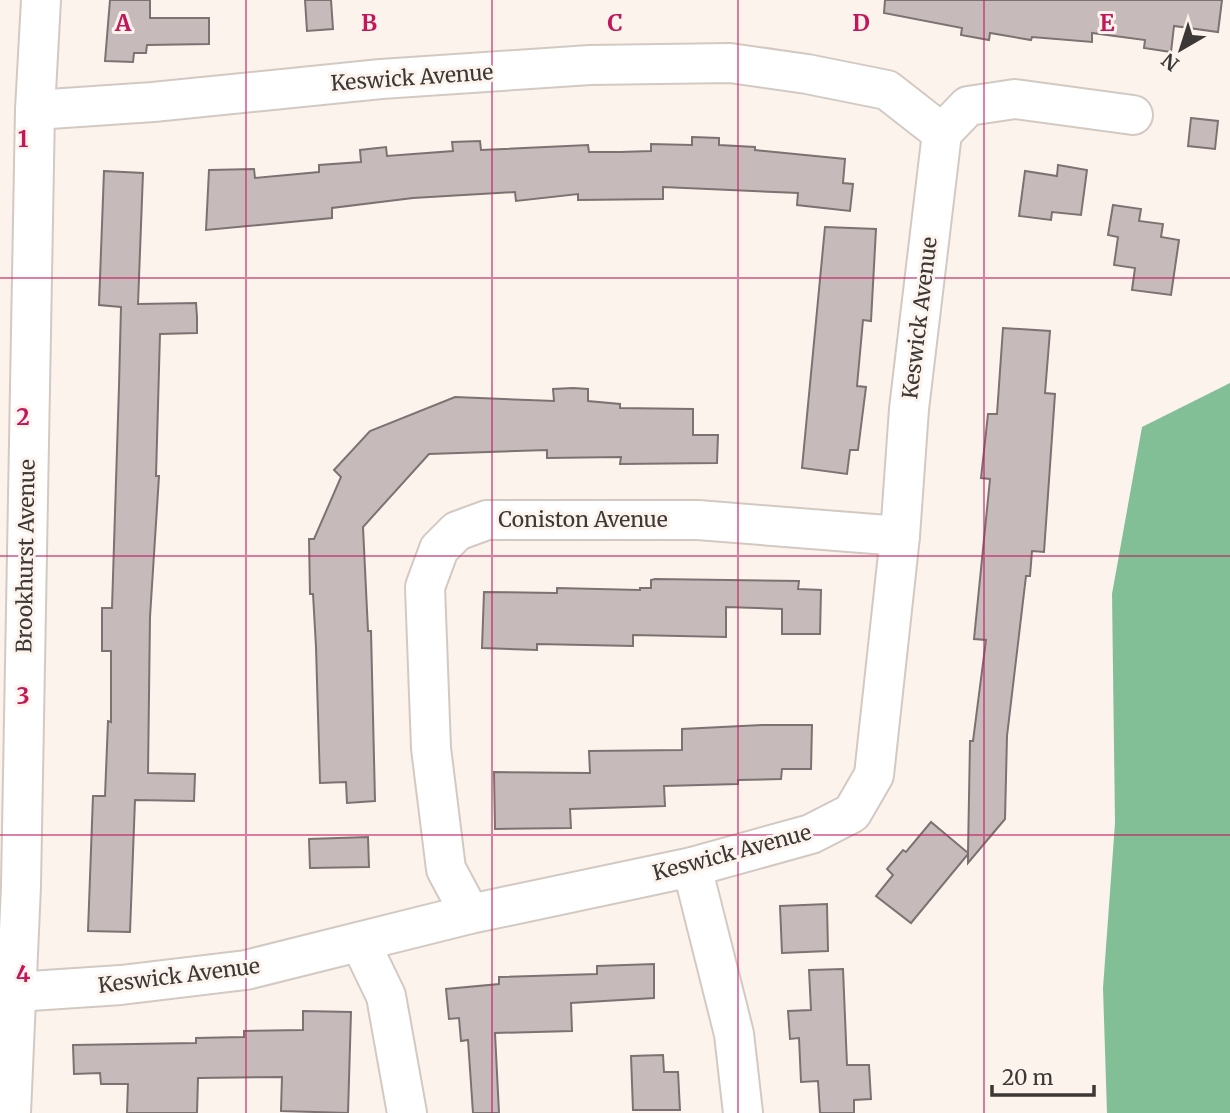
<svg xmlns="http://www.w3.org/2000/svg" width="1230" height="1113" font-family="Merriweather,serif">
<rect width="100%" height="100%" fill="#fdf3ed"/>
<path fill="#82bf97" d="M 1230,383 L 1230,1113 L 1107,1113 L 1103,988 L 1115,823 L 1112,594 L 1142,427 Z"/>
<g fill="#c6bbba" stroke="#7c7271" stroke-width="2">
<path d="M 110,0 L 150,0 L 150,18 L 209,18 L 209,44 L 147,45 L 146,53 L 134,53 L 133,62 L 105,61 Z"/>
<path d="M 305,0 L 331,0 L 333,29 L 307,31 Z"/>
<path d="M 885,0 L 1222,0 L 1218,32 L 1174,26 L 1171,52 L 1144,48 L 1145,40 L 1092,33 L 1092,42 L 1032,37 L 1031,40 L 990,33 L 989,40 L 961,35 L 962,28 L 884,13 Z"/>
<path d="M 1191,118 L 1218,121 L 1215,149 L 1188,146 Z"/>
<path d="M 692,137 L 719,138 L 719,145 L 755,147 L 755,150 L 845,159 L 843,183 L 853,184 L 850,211 L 797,205 L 798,193 L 663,187 L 663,199 L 578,200 L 578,194 L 516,201 L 515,192 L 413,198 L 332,208 L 332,218 L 206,230 L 209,170 L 254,169 L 255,178 L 319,172 L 319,165 L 361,162 L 360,150 L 386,147 L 387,156 L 453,151 L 452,142 L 480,141 L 481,150 L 588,145 L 589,152 L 620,152 L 651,151 L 651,144 L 692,145 Z"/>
<path d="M 1058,165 L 1087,170 L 1081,215 L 1052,212 L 1051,220 L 1019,216 L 1025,171 L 1057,176 Z"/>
<path d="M 104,171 L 143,173 L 138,304 L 196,303 L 197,317 L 197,333 L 160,334 L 156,476 L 159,476 L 150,617 L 148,773 L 195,774 L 194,801 L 135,800 L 130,932 L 88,931 L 93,796 L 105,796 L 108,721 L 111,722 L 111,651 L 102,651 L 102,608 L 112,608 L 119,386 L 121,307 L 99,305 Z"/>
<path d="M 1113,205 L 1141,209 L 1139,221 L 1163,224 L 1161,237 L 1179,240 L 1171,295 L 1132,290 L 1135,268 L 1114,265 L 1118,237 L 1108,235 Z"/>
<path d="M 825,227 L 876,229 L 871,321 L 863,320 L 857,386 L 866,387 L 858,450 L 850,450 L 847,474 L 802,468 Z"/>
<path d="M 1003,328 L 1050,331 L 1045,393 L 1055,394 L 1044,552 L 1032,551 L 1030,576 L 1026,576 L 1007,736 L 1005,819 L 968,863 L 968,854 L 911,923 L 876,896 L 893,875 L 887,869 L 903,850 L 906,852 L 931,822 L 968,853 L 970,741 L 973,741 L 986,640 L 974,639 L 990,479 L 981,478 L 988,414 L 997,414 Z"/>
<path d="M 573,388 L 588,389 L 588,401 L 620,404 L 620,408 L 693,409 L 693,435 L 718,435 L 717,463 L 620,464 L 621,457 L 547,458 L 547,450 L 429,454 L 363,527 L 368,631 L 371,631 L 375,801 L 347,803 L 346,782 L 320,783 L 316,647 L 313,594 L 310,594 L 309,539 L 314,539 L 341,477 L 334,470 L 370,431 L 455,397 L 554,401 L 553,389 Z"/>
<path d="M 655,579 L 799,581 L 798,589 L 821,590 L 820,634 L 782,634 L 782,609 L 726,607 L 726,637 L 633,635 L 633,646 L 537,644 L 537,650 L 482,648 L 484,592 L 557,593 L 557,588 L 640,590 L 640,588 L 651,588 L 651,580 Z"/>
<path d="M 762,725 L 812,725 L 811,769 L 782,769 L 781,779 L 738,780 L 738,784 L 664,786 L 665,806 L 570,809 L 571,828 L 495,829 L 494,772 L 590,773 L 589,751 L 682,750 L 682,729 Z"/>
<path d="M 368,837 L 369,867 L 310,868 L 309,839 Z"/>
<path d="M 827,904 L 828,951 L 782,953 L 780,906 Z"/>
<path d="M 654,964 L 654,998 L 571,1003 L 572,1031 L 495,1033 L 499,1113 L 473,1113 L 468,1040 L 461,1041 L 459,1018 L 449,1019 L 446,989 L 499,984 L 499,977 L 597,974 L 597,966 Z"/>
<path d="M 843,969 L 847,1065 L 869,1065 L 871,1099 L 854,1100 L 854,1113 L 820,1113 L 818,1081 L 801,1082 L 799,1038 L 790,1039 L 788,1011 L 811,1010 L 809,970 Z"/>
<path d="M 303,1011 L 351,1012 L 348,1113 L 281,1111 L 282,1077 L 198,1078 L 197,1113 L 127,1113 L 128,1084 L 101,1084 L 100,1073 L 74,1074 L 73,1045 L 196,1043 L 196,1038 L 244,1037 L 244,1031 L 303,1030 Z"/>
<path d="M 663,1055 L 664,1072 L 678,1072 L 680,1110 L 633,1110 L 631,1056 Z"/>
</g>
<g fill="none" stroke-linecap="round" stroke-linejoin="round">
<g stroke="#d3c9c3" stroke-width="42">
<g id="street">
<path d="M 942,133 L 968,106 L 1015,99 L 1133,115"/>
<path d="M 692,867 L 734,1034 L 743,1113"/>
<path d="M 470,914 L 446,869 L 431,748 L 425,587 L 439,549 L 457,531 L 487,520 L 698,520 L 900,536"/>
<path d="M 360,942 L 386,996 L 407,1113"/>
<path d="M 15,992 L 121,985 L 246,970 L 470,914 L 692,867 L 811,834 L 852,813 L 874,775 L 900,536 L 909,409 L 942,133 L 887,90 L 807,74 L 730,63 L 590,65 L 381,79 L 153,102 L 35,110"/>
<path d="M 11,1113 L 21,886 L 35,110 L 41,0"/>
</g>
</g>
<use href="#street" stroke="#fff" stroke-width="38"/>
</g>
<path fill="none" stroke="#c2185b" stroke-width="2" stroke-opacity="0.55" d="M 246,0 L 246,1113M 492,0 L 492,1113M 738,0 L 738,1113M 984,0 L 984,1113M 0,278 L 1230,278M 0,556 L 1230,556M 0,835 L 1230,835"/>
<g text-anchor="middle" stroke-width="6" stroke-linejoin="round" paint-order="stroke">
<g font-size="21" fill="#3c3836" stroke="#fdf3ed">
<text transform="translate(412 78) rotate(-4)" y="7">Keswick Avenue</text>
<text transform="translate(920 318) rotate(-83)" y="7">Keswick Avenue</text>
<text x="583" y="527">Coniston Avenue</text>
<text transform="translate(26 556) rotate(-89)" y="7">Brookhurst Avenue</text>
<text transform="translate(732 853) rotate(-15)" y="7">Keswick Avenue</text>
<text transform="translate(179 976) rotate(-7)" y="7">Keswick Avenue</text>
</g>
</g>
<g font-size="23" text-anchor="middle" font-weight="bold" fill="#c2185b" stroke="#fdf3ed" stroke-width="6" stroke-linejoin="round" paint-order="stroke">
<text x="123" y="31">A</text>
<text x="369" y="31">B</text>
<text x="615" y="31">C</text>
<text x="861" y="31">D</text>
<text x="1107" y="31">E</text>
<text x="23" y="147">1</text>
<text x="23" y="425">2</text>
<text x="23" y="704">3</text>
<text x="23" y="982">4</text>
</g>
<g transform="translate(1181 49) rotate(219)" stroke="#fdf3ed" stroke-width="5" paint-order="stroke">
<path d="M0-5L12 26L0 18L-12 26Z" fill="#3c3836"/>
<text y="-10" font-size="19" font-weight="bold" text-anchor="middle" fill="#3c3836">N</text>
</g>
<path d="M992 1085v10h102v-10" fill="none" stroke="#3c3836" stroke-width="3.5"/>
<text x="1002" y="1085" font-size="21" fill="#3c3836" stroke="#fdf3ed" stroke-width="5" paint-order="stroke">20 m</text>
</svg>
